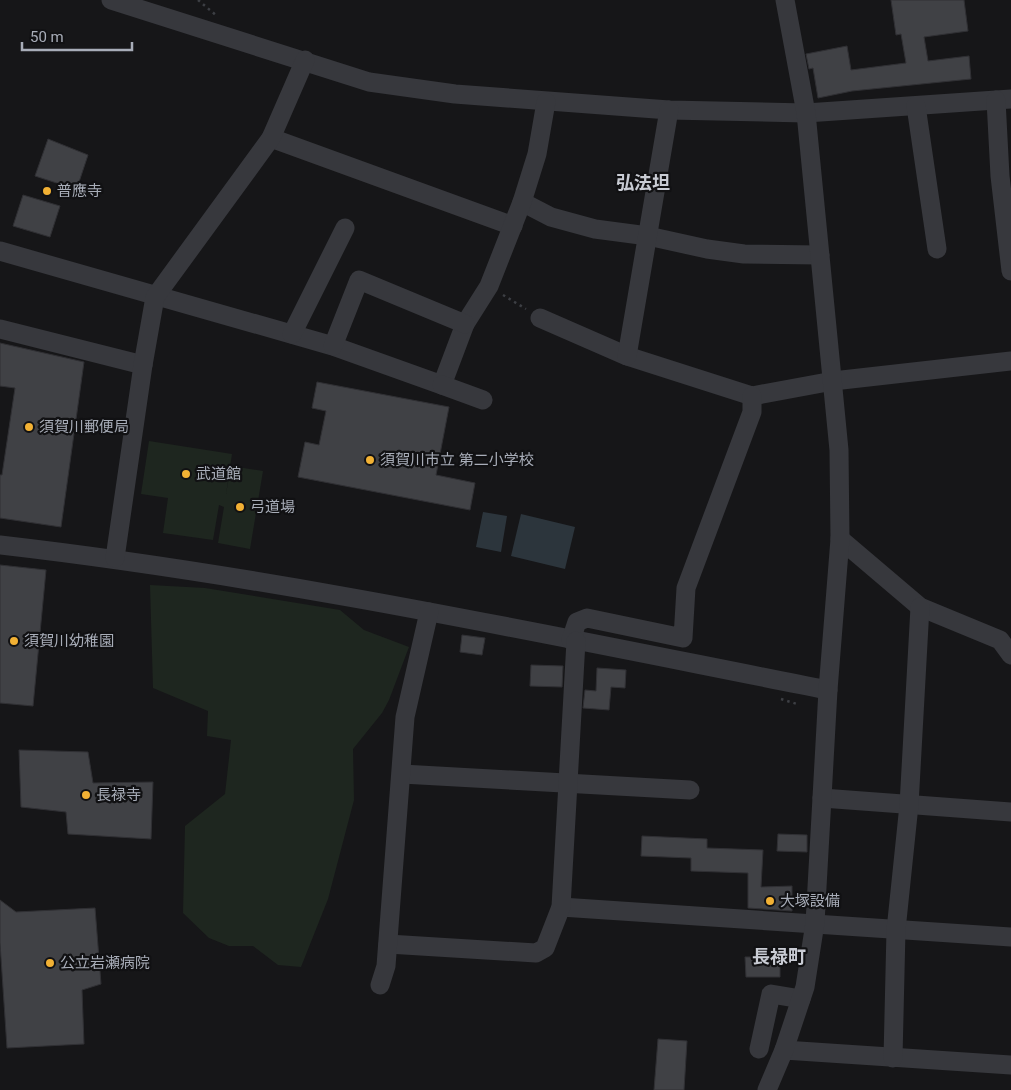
<svg xmlns="http://www.w3.org/2000/svg" width="1011" height="1090" font-family="Roboto,'Noto Sans JP',sans-serif">
<rect width="100%" height="100%" fill="#161618"/>
<g fill="#1e261f">
<path d="M 149,441 L 232,454 L 226,494 L 231,466 L 263,471 L 250,549 L 218,543 L 224,507 L 219,505 L 213,540 L 163,533 L 168,498 L 141,494 Z"/>
<path d="M 150,585 L 205,588 L 340,610 L 364,630 L 409,647 L 389,700 L 382,713 L 353,749 L 354,800 L 328,899 L 301,967 L 278,965 L 253,946 L 229,946 L 209,938 L 183,913 L 185,826 L 225,794 L 231,740 L 207,736 L 208,711 L 153,688 Z"/>
</g>
<g fill="#2c353c">
<path d="M 483,512 L 507,516 L 501,552 L 476,547 Z"/>
<path d="M 521,514 L 575,527 L 565,569 L 511,556 Z"/>
</g>
<g fill="#404145" stroke="#303034">
<path d="M 891,0 L 964,0 L 968,31 L 924,37 L 928,61 L 969,56 L 971,79 L 852,91 L 818,98 L 813,68 L 809,69 L 806,54 L 847,46 L 851,70 L 906,63 L 901,34 L 896,35 Z"/>
<path d="M 48,139 L 88,155 L 77,188 L 66,184 L 66,186 L 35,176 Z"/>
<path d="M 23,195 L 60,206 L 50,237 L 13,226 Z"/>
<path d="M 0,343 L 84,362 L 61,527 L 0,518 L 0,475 L 2,475 L 15,388 L 0,386 Z"/>
<path d="M 317,382 L 449,407 L 436,475 L 475,483 L 470,510 L 298,477 L 305,442 L 319,445 L 326,411 L 312,408 Z"/>
<path d="M 0,565 L 46,570 L 33,706 L 0,703 Z"/>
<path d="M 462,635 L 485,638 L 482,655 L 460,652 Z"/>
<path d="M 531,665 L 563,666 L 562,687 L 530,686 Z"/>
<path d="M 597,668 L 626,670 L 625,688 L 611,687 L 609,710 L 583,708 L 585,690 L 596,691 Z"/>
<path d="M 19,750 L 88,752 L 93,783 L 153,782 L 151,839 L 68,834 L 66,812 L 21,807 Z"/>
<path d="M 778,834 L 807,835 L 807,852 L 777,851 Z"/>
<path d="M 642,836 L 707,839 L 707,848 L 763,850 L 761,887 L 792,886 L 792,911 L 748,908 L 748,873 L 691,871 L 691,858 L 641,856 Z"/>
<path d="M 0,900 L 16,912 L 95,908 L 101,984 L 82,990 L 84,1044 L 7,1048 L 0,943 Z"/>
<path d="M 745,957 L 780,957 L 780,977 L 746,977 Z"/>
<path d="M 658,1039 L 687,1041 L 684,1090 L 654,1090 Z"/>
</g>
<g fill="none" stroke-linecap="round" stroke-linejoin="round">
<g stroke="#3d3f44" stroke-width="2.5" stroke-dasharray="2.5 4" stroke-linecap="butt">
<path d="M 198,0 L 217,16"/>
<path d="M 503,295 L 526,309"/>
<path d="M 781,699 L 797,704"/>
</g>
<g stroke="#37383d" stroke-width="19">
<path d="M 111,0 L 369,82 L 455,94 L 669,110 L 806,113 L 1011,99"/>
<path d="M 996,100 L 1000,176 L 1011,271"/>
<path d="M 916,106 L 937,249"/>
<path d="M 271,138 L 513,226"/>
<path d="M 522,202 L 551,217 L 595,229 L 648,236 L 707,249 L 744,254 L 820,255"/>
<path d="M 0,251 L 333,346 L 442,385 L 465,324 L 489,286 L 522,202 L 537,154 L 546,102"/>
<path d="M 540,318 L 627,356 L 752,396 L 833,381 L 1011,361"/>
<path d="M 0,329 L 143,365"/>
<path d="M 292,334 L 345,228"/>
<path d="M 333,346 L 359,280 L 465,324"/>
<path d="M 627,356 L 669,110"/>
<path d="M 442,385 L 483,400"/>
<path d="M 840,539 L 920,607 L 1000,640 L 1011,655"/>
<path d="M 0,545 C 279,577 553,636 828,690"/>
<path d="M 115,558 L 143,365 L 155,297 L 271,138 L 305,60"/>
<path d="M 571,640 L 577,622 L 587,618 L 683,638 L 686,588 L 752,412 L 752,396"/>
<path d="M 402,774 L 690,790"/>
<path d="M 822,798 L 1011,812"/>
<path d="M 561,907 L 1011,937"/>
<path d="M 388,944 L 536,953 L 545,948 L 561,907 L 576,641"/>
<path d="M 380,985 L 386,966 L 405,717 L 429,612"/>
<path d="M 759,1049 L 771,994 L 801,999"/>
<path d="M 784,1050 L 1011,1065"/>
<path d="M 893,1058 L 896,930 L 909,805 L 920,607"/>
<path d="M 767,1090 L 784,1050 L 805,987 L 815,923 L 828,690 L 840,539 L 839,450 L 806,113 L 785,0"/>
</g>
</g>
<g fill="#f2b134" stroke="#111113" stroke-width="2">
<circle cx="47" cy="191" r="5"/>
<circle cx="29" cy="427" r="5"/>
<circle cx="370" cy="460" r="5"/>
<circle cx="186" cy="474" r="5"/>
<circle cx="240" cy="507" r="5"/>
<circle cx="14" cy="641" r="5"/>
<circle cx="86" cy="795" r="5"/>
<circle cx="770" cy="901" r="5"/>
<circle cx="50" cy="963" r="5"/>
</g>
<g text-anchor="middle" stroke-width="4.5" stroke-linejoin="round" paint-order="stroke">
<g font-size="15" fill="#a8adb8" stroke="#111113" text-anchor="start">
<text x="57" y="196">普應寺</text>
<text x="39" y="432">須賀川郵便局</text>
<text x="380" y="465">須賀川市立 第二小学校</text>
<text x="196" y="479">武道館</text>
<text x="250" y="512">弓道場</text>
<text x="24" y="646">須賀川幼稚園</text>
<text x="96" y="800">長禄寺</text>
<text x="780" y="906">大塚設備</text>
<text x="60" y="968">公立岩瀬病院</text>
</g>
<g font-size="18" font-weight="bold" fill="#c9ccd4" stroke="#111113">
<text x="643" y="189">弘法坦</text>
<text x="779" y="963">長禄町</text>
</g>
</g>
<path d="M22 42v8h110v-8" fill="none" stroke="#a8adb8" stroke-width="2.5"/>
<text x="30" y="42" font-size="15" fill="#a8adb8" stroke="#111113" stroke-width="4" paint-order="stroke">50 m</text>
</svg>
